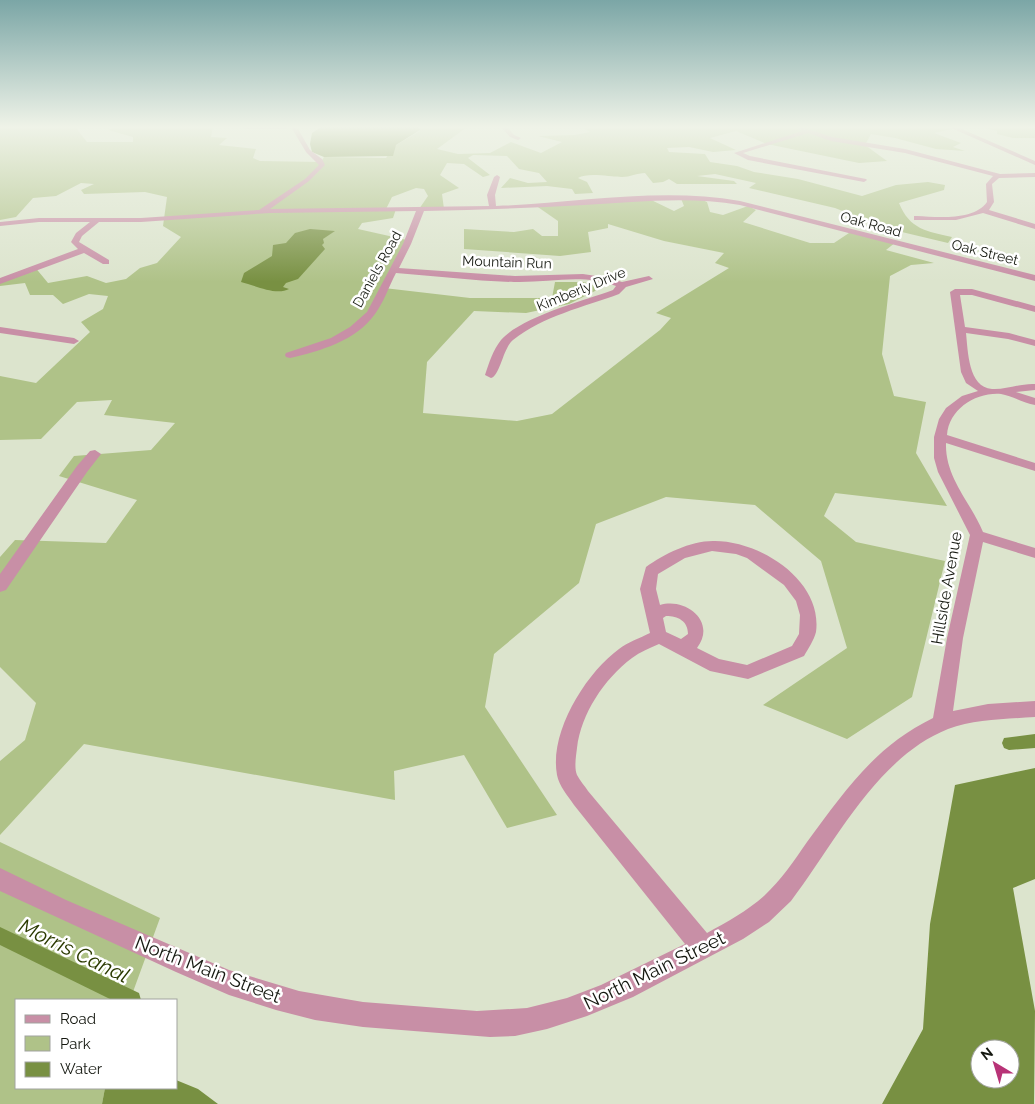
<svg xmlns="http://www.w3.org/2000/svg" width="1035" height="1104" font-family="Raleway,sans-serif">
<rect width="100%" height="100%" fill="#dce4cd"/>
<g fill="#afc288">
<path d="M 0,127 L 79,127 L 76,128 L 87,142 L 133,142 L 133,137 L 108,130 L 116,127 L 213,127 L 211,137 L 227,138 L 219,145 L 256,149 L 253,158 L 260,161 L 321,162 L 324,157 L 386,158 L 396,145 L 420,131 L 419,127 L 467,127 L 437,149 L 458,154 L 490,153 L 511,142 L 541,153 L 562,142 L 538,136 L 575,135 L 590,132 L 582,127 L 951,127 L 957,128 L 934,133 L 961,143 L 953,147 L 965,151 L 936,149 L 895,138 L 871,134 L 865,145 L 887,161 L 859,163 L 767,144 L 736,131 L 710,138 L 736,150 L 713,152 L 689,147 L 667,148 L 669,152 L 705,154 L 710,162 L 737,166 L 754,172 L 798,179 L 862,196 L 896,185 L 928,182 L 945,185 L 944,190 L 899,203 C 910,230 927,231 952,237 L 948,243 L 885,228 L 835,208 L 749,188 L 756,183 L 715,174 L 697,176 L 734,181 L 737,184 L 677,184 L 669,179 L 663,182 L 653,183 L 645,173 C 637,173 630,177 622,177 C 610,177 588,172 578,178 L 587,182 L 593,193 L 575,194 L 572,189 L 547,186 L 501,188 L 510,178 L 528,183 L 547,182 L 539,173 L 519,169 L 507,156 L 473,155 L 468,158 L 490,175 L 483,177 L 464,164 L 447,163 L 440,175 L 459,188 L 442,194 L 444,209 L 419,209 L 428,196 L 424,189 L 416,188 L 392,197 L 386,209 L 396,209 L 393,218 L 362,223 L 358,229 L 407,240 L 384,288 L 470,298 L 552,298 L 555,282 L 584,282 L 601,288 L 569,304 L 526,313 L 474,311 L 427,362 L 423,413 L 517,421 L 552,414 L 660,330 L 671,318 L 656,313 L 729,268 L 715,263 L 724,253 L 664,241 L 608,224 L 608,228 L 588,232 L 591,252 L 560,256 L 464,249 L 464,229 L 514,232 L 533,229 L 542,236 L 558,236 L 558,221 L 535,205 L 645,197 L 674,211 L 684,206 L 680,196 L 693,196 L 707,202 L 710,212 L 723,215 L 748,206 L 756,210 L 743,222 L 810,243 L 834,243 L 852,231 L 896,242 L 886,250 L 934,263 L 911,265 L 890,276 L 882,354 L 894,396 L 926,402 L 916,453 L 947,506 L 835,493 L 824,516 L 856,542 L 945,561 L 912,697 L 847,739 L 763,705 L 847,648 L 821,561 L 755,505 L 666,497 L 596,524 L 579,583 L 494,654 L 485,707 L 557,815 L 507,828 L 464,755 L 394,771 L 395,800 L 84,744 L 0,835 L 0,761 L 25,740 L 36,703 L 0,667 L 0,557 L 15,540 L 106,543 L 137,500 L 59,476 L 74,456 L 151,450 L 175,423 L 104,415 L 112,400 L 77,402 L 41,439 L 0,440 L 0,376 L 36,383 L 90,332 L 81,322 L 103,309 L 108,296 L 89,294 L 63,304 L 53,295 L 30,295 L 25,283 L 0,286 L 0,279 L 34,266 L 48,283 L 87,276 L 106,283 L 126,279 L 140,268 L 157,263 L 181,237 L 163,226 L 167,197 L 145,192 L 84,194 L 81,190 L 94,184 L 81,183 L 56,196 L 33,198 L 16,217 L 0,220 Z"/>
<path d="M 981,127 L 1030,127 L 1035,129 L 1035,138 L 1013,138 L 997,134 L 997,131 Z"/>
<path d="M 0,842 L 160,918 L 130,1000 L 16,1000 L 16,1088 L 105,1088 L 102,1104 L 0,1104 Z"/>
</g>
<g fill="#789042" fill-rule="evenodd">
<path d="M 321,127 L 419,127 L 420,130 L 396,145 L 393,156 L 324,157 L 312,152 L 310,144 L 312,133 Z"/>
<path d="M 310,229 L 335,231 L 323,239 L 324,243 L 322,245 L 325,249 L 298,279 L 286,283 L 283,287 L 289,289 C 276,296 254,285 241,282 L 244,273 L 272,256 L 273,245 L 286,243 L 295,233 Z"/>
<path d="M 1035,768 L 1035,879 L 1013,888 L 1035,1011 L 1034,1104 L 882,1104 L 923,1029 L 930,924 L 955,785 ZM 980,1049 L 1010,1049 L 1010,1079 L 980,1079 Z"/>
<path d="M 176,1080 L 198,1089 L 218,1104 L 102,1104 L 105,1088 L 176,1088 Z"/>
</g>
<g fill="none" stroke-linecap="round" stroke-linejoin="round">
<g fill="#789042" fill-rule="evenodd">
<path d="M 1035,734 L 1035,748 L 1009,750 L 1004,748 L 1002,743 L 1004,738 Z"/>
<path d="M 0,927 L 139,993 L 141,1000 L 112,1000 L 0,945 Z"/>
</g>
<g fill="#c88fa6" fill-rule="evenodd">
<path d="M 242,127 L 289,127 L 286,129 L 245,129 Z"/>
<path d="M 291,127 L 297,127 L 310,150 L 322,159 L 325,165 L 309,181 L 270,209 L 489,206 L 487,195 L 494,177 L 497,175 L 500,177 L 495,195 L 496,206 C 576,203 661,187 740,201 L 1035,275 L 1035,281 L 740,205 C 688,196 636,202 584,205 C 530,208 477,210 424,211 L 411,244 L 399,268 L 515,276 L 583,274 L 609,278 L 622,282 L 649,276 L 653,279 L 626,287 L 619,294 C 584,307 543,316 513,340 C 503,348 500,376 491,378 L 485,375 C 489,363 493,350 501,340 C 521,317 583,301 613,290 L 616,286 C 583,273 549,283 514,282 C 475,281 436,276 396,273 C 389,286 384,302 375,314 C 356,341 320,351 290,358 L 286,357 L 285,355 L 286,353 L 331,338 L 350,327 L 367,312 L 403,244 L 416,211 L 270,213 L 141,222 L 99,222 L 82,236 L 79,242 L 109,260 L 109,264 L 103,264 L 84,253 L 0,284 L 0,278 L 78,249 L 71,242 L 76,233 L 90,222 L 39,222 L 0,226 L 0,222 L 39,218 L 141,218 L 259,210 L 305,179 L 319,165 L 306,152 Z"/>
<path d="M 501,127 L 507,127 L 514,135 L 521,138 L 518,140 L 510,137 Z"/>
<path d="M 794,127 L 802,127 L 832,137 L 905,149 L 1000,174 L 1035,173 L 1035,177 L 999,178 L 992,184 L 994,202 L 989,210 L 1035,224 L 1035,229 L 983,213 L 956,220 L 914,220 L 914,216 L 917,216 C 937,217 974,221 987,202 L 986,184 L 993,176 L 905,153 L 831,141 L 808,133 L 743,153 L 750,156 L 866,179 L 867,180 L 864,182 L 748,160 L 734,153 L 802,131 Z"/>
<path d="M 949,127 L 957,127 L 1035,161 L 1035,165 Z"/>
<path d="M 955,289 L 972,289 L 1035,306 L 1035,312 L 972,295 L 960,295 L 965,327 L 1009,333 L 1035,340 L 1035,346 L 1008,339 L 966,333 C 968,351 968,387 992,389 C 1006,390 1021,383 1035,384 L 1035,390 L 1016,392 L 1035,398 L 1035,405 C 1024,403 1012,396 1001,394 C 976,392 949,409 947,435 L 1035,463 L 1035,471 L 946,443 C 945,478 970,501 983,532 L 1035,548 L 1035,558 L 983,542 L 963,638 L 953,711 L 988,704 L 1035,701 L 1035,717 C 1007,719 975,719 948,729 C 877,757 835,843 791,901 L 769,922 L 743,939 L 633,997 L 587,1016 L 547,1029 L 515,1036 L 490,1037 L 363,1027 L 315,1020 L 276,1010 L 229,995 L 176,972 L 0,891 L 0,868 L 66,900 L 229,970 L 299,991 L 363,1002 L 477,1011 L 527,1008 L 567,998 L 601,985 L 685,944 L 574,805 C 568,796 559,786 557,775 C 549,732 586,673 619,649 C 628,642 640,638 650,633 L 640,589 L 646,567 C 664,554 690,541 713,541 C 759,540 823,580 816,632 C 814,640 808,649 804,656 L 748,679 L 710,671 L 659,644 C 650,648 640,652 632,658 C 604,679 581,714 577,748 C 576,756 574,768 577,775 C 580,781 585,786 588,791 L 707,933 C 727,922 747,911 764,896 C 781,880 794,861 807,842 C 845,791 874,747 933,718 L 947,638 L 970,535 L 938,472 L 934,458 L 934,437 L 939,419 L 946,408 L 962,396 L 978,391 L 966,383 L 961,372 L 950,292 ZM 712,551 L 736,554 L 747,558 L 784,585 L 796,601 L 800,615 L 799,634 L 792,646 L 747,665 L 719,659 L 697,648 C 717,622 686,597 660,605 L 656,589 L 658,574 L 685,558 ZM 666,616 C 678,616 688,621 688,634 L 681,639 L 666,632 L 663,618 Z"/>
<path d="M 0,327 L 74,338 L 79,341 L 74,344 L 0,333 Z"/>
<path d="M 95,450 L 101,454 L 87,472 L 6,590 L 0,592 L 0,574 L 77,466 L 90,451 Z"/>
</g>
</g>
<linearGradient id="sky" x2="0" y2="1"><stop stop-color="#7ba6a6"/><stop offset="0.45" stop-color="#eff3e8"/><stop offset="1" stop-color="#eff3e8" stop-opacity="0"/></linearGradient>
<rect width="1035" height="282" fill="url(#sky)"/>
<g text-anchor="middle" stroke-width="5" stroke-linejoin="round" paint-order="stroke">
<g font-size="14" fill="#151810" stroke="#fff">
<text transform="translate(871 224) rotate(15)" y="5">Oak Road</text>
<text transform="translate(985 252) rotate(14)" y="5">Oak Street</text>
<text transform="translate(507 262) rotate(2)" y="5">Mountain Run</text>
<text transform="translate(377 269) rotate(-61)" y="5">Daniels Road</text>
<text transform="translate(581 289) rotate(-22)" y="5">Kimberly Drive</text>
</g>
<g font-size="16" fill="#151810" stroke="#fff">
<text transform="translate(946 588) rotate(-80)" y="6">Hillside Avenue</text>
</g>
<g font-size="19" fill="#151810" stroke="#fff">
<text transform="translate(208 969) rotate(21)" y="7">North Main Street</text>
<text transform="translate(654 970) rotate(-26)" y="7">North Main Street</text>
</g>
<g font-size="21" font-style="italic" fill="#2b3a00" stroke="#fff">
<text transform="translate(74 951) rotate(26)" y="7">Morris Canal</text>
</g>
</g>
<rect x="15" y="999" width="162" height="90" fill="#ffffff" stroke="#a1a39f"/>
<rect x="25" y="1015" width="25" height="8" fill="#c88fa6" stroke="#a1a39f"/>
<text x="60" y="1024" font-size="15" fill="#151810">Road</text>
<rect x="25" y="1036" width="25" height="15" fill="#afc288" stroke="#a1a39f"/>
<text x="60" y="1049" font-size="15" fill="#151810">Park</text>
<rect x="25" y="1062" width="25" height="15" fill="#789042" stroke="#a1a39f"/>
<text x="60" y="1074" font-size="15" fill="#151810">Water</text>
<g transform="translate(995 1064) rotate(322)"><circle r="24" fill="#ffffff" stroke="#a1a39f"/>
<path d="M0-4L9 19L0 12L-9 19Z" fill="#b83377"/>
<text y="-8" font-size="14" font-weight="bold" text-anchor="middle" fill="#151810">N</text>
</g>
</svg>
